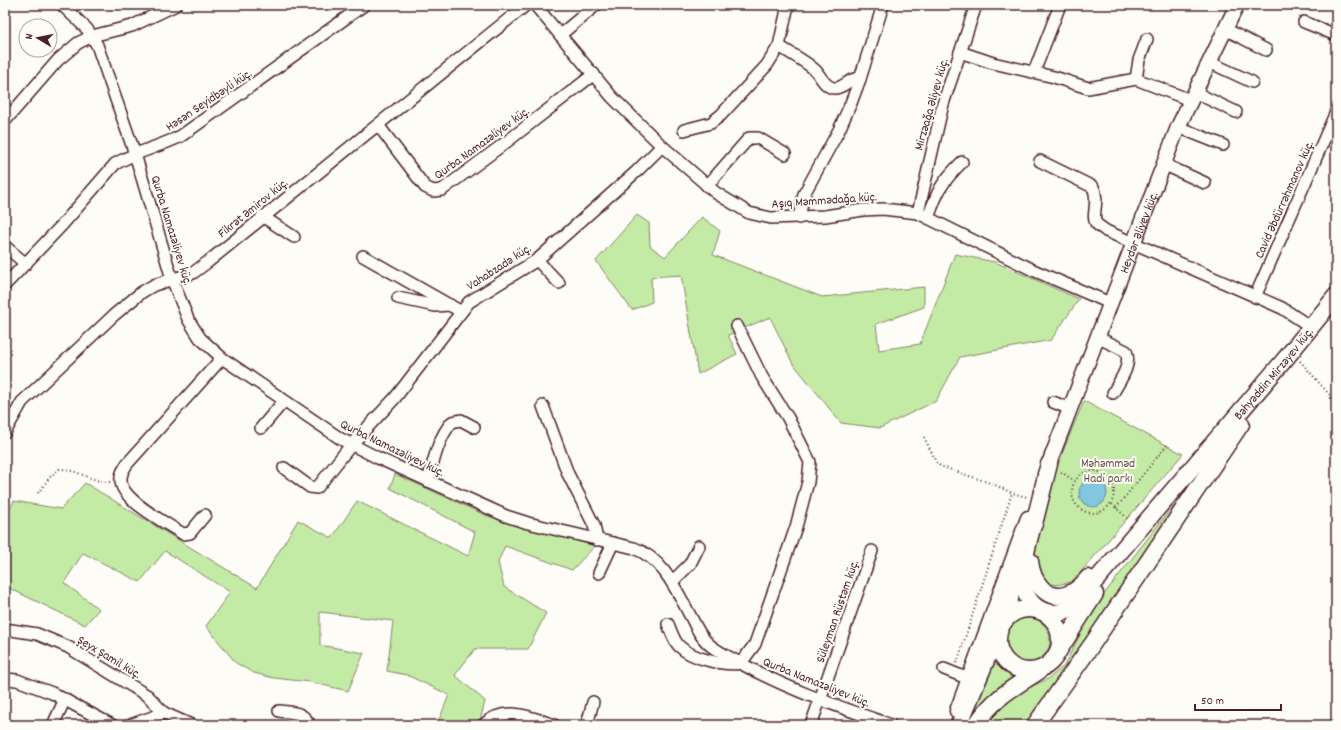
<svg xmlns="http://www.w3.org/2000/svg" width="1341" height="730" font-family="Dekko,sans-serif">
<rect width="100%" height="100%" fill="#fdfcf7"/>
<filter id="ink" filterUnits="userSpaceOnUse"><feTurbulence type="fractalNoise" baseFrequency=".025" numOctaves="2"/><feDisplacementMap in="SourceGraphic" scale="8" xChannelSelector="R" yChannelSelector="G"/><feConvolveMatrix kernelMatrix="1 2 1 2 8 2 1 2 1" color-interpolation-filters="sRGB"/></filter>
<g filter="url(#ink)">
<g fill="#c4eba5" stroke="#878568">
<path d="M 637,215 L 649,223 L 650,246 L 665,257 L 702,217 L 720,231 L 713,255 L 822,297 L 924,287 L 924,307 L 876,324 L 879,350 L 920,344 L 955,254 L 995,262 L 1079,299 L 1051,340 L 960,357 L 936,401 L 880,428 L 841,423 L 792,362 L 770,317 L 728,335 L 737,354 L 698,374 L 681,275 L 651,277 L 652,302 L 632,310 L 596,261 Z"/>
<path d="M 1084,401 L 1183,454 L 1073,581 C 1064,584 1050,588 1042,579 C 1017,551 1071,432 1084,401 Z"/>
<path d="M 1209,460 L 1042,703 L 1026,725 L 984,725 L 1003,703 L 1021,691 L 1048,679 L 1064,666 L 1094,607 Z"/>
<path d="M 395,474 L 485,515 L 595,546 L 572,570 L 505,546 L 498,562 L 504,587 L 546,613 L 528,649 L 475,649 L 455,675 L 485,701 L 479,725 L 437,725 L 449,695 L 407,675 L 387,671 L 393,621 L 320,612 L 320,645 L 364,653 L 348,691 L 310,682 L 274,678 L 254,673 L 236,663 L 206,626 L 230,592 L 165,551 L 140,582 L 83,553 L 64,583 L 99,609 L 85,625 L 5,586 L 5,519 L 14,501 L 61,509 L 85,483 L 257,588 L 298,520 L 332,538 L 357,501 L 468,556 L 475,532 L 390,488 Z"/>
<circle cx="1028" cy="640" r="22"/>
<path d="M 994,663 L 1012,677 L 986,702 L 969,725 L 966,725 Z"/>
</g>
<circle fill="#81c7e2" stroke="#6b8499" cx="1093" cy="493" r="14"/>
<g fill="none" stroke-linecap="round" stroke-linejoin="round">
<g stroke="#4a1f2b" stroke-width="14">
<g id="minor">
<path d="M 62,5 L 87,29 L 97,45 L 135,154 L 172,279 L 188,319 L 200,338 L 222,358 L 341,439 L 378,458 L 506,516 L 528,523 L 634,548 C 665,560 677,592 692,619 C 697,629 702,639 711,646 C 720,653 731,658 742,664 C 789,690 840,707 891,725"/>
<path d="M 535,5 L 612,97 L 662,146 L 716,193 L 749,213 L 771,218 L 825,216 L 863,210 L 883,209 L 918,213 L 1033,270 L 1110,303"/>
<path d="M 1304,22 L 1336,35"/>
<path d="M 1225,29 L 1266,50"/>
<path d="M 560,35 L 596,5"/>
<path d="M 779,46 C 791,54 806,61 816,71 C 821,77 825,87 834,88 C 844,89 849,77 860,79"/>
<path d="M 960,52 L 993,63 L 1054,77 L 1088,88 L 1136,79 L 1190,100"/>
<path d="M 1209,62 L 1252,82"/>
<path d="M 1034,72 L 1060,5"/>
<path d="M 1136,79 L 1139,60 L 1147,39"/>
<path d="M 1194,92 L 1236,112"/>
<path d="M 5,121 L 58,60 L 78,43 L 92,36 L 132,26 L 176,5"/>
<path d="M 378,125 L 425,187 L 433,191 L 442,190 L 509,140 L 594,74"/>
<path d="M 1178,127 L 1223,145"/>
<path d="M 684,130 L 711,123 L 721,115 L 767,65 L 779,46 L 788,5"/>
<path d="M 1040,161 L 1093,187 C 1100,201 1091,215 1096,223 C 1098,226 1104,229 1106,231 L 1282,308 L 1311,327"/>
<path d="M 1163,164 L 1205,183"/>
<path d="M 707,186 L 749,138 L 758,138 L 785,154"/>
<path d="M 918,213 L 943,104 L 976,5"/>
<path d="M 262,216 L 294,237"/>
<path d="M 799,218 L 804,194 L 839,130 L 851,103 L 860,79 L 883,5"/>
<path d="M 928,218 C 938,190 941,183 962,162"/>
<path d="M 7,248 L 26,264"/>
<path d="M 363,256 L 460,311"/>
<path d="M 537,260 L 559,283"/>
<path d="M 5,285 L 63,224 L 115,164 C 135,152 159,147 181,136 L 364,5"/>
<path d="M 1255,297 L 1336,112"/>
<path d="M 398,298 L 435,306 L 450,305"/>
<path d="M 1097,337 L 1126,351 C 1132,365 1120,380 1113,393"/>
<path d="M 1053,402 L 1070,409"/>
<path d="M 543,406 L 568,474 L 594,525 L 597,540"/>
<path d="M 261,428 L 284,401"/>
<path d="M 5,432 L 22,402 L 114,315 L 142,292 L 154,285 L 193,273 L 209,261 L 526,5"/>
<path d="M 284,468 L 310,487 L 317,488 L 351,445 L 395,398 L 469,302 L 537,260 L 637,171 L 662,146"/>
<path d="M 428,481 C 434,460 438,438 452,422 L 461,420 L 474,427"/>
<path d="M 205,515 L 190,533 L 183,534 C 168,524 121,500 121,481 C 120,474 124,469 127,464 L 222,358"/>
<path d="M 599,573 L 613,543"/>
<path d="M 672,582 L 690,564 L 699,546"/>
<path d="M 668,624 C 671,631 674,641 679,646 C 692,659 724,666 741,663 L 755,644 L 796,527 L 808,482 L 810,462 L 788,418 L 762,377 L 737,326"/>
<path d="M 5,629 L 37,634 L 68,647 L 148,696 L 164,713 L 191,725"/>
<path d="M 944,669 L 969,679"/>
<path d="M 5,679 L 17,680 L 52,693 L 112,725"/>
<path d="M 279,711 C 294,713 302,711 310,725"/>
<path d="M 53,725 L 65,699"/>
<path d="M 130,725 L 164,713"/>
<path d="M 483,725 C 505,705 529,717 554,725"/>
<path d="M 587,725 L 593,702"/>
<path d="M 811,725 L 872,551"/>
</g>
</g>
<g stroke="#4a1f2b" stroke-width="17">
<g id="major">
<path id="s1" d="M 1045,474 L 1178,127 L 1237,5"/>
<path d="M 1001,626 L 1010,605 L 1016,568"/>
<path d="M 957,711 L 1028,518"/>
</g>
</g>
<g stroke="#4a1f2b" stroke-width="19">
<g id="highway">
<path id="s2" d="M 1036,514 C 1029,542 1006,601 1047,612 C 1063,617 1075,605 1085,593 L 1286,358 L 1336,296"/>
<path d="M 1034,524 L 1049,464"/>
<path d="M 1030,561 C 1032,580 1046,603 1068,594 C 1076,591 1083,584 1088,578"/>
<circle cx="1029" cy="640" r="31"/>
<path d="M 1054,658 L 1095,594"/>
<path d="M 959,725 L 998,632"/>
<path d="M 976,725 C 994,697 1013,688 1039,671"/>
<path d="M 1035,725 L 1091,646 L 1241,424"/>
</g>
</g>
<g stroke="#4a1f2b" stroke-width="2" stroke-dasharray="1 3" stroke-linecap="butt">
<path d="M 1300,361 L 1336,402"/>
<path d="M 924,437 L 937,463 L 940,466 L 993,484 L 1012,493 L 1027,497"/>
<circle cx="1093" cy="492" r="21"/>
<path d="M 1061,472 L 1075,481"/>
<path d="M 38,493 L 50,477 L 59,469 C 78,469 93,483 111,482"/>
<path d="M 1112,504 L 1128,519"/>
<path d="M 1116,508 L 1167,445"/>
<path d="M 957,663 L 1012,493"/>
</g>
<use href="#minor" stroke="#fdfcf7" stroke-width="11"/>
<use href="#major" stroke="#fdfcf7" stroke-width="14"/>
<use href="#highway" stroke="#fdfcf7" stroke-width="16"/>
</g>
</g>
<g text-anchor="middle" stroke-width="4" stroke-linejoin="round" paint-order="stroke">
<g font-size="13" fill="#4a1f2b" stroke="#fdfcf7">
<text transform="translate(208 99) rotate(-34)" y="5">Həsən Seyidbəyli küç.</text>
<text transform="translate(930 104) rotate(-74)" y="5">Mirzəağa Əliyev küç.</text>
<text transform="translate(481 142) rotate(-36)" y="5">Qurba Namazəliyev küç.</text>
<text transform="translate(824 199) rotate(-4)" y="5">Aşıq Məmmədağa küç.</text>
<text transform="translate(1283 199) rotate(-66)" y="5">Cavid Əbdürrəhmanov küç.</text>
<text transform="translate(252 207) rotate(-39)" y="5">Fikrət Əmirov küç.</text>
<text transform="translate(173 230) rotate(73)" y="5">Qurba Namazəliyev küç.</text>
<text dy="5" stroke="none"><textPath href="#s1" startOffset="259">Heydər Əliyev küç.</textPath></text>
<text transform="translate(498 266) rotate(-33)" y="5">Vahabzadə küç.</text>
<text dy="5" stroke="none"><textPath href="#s2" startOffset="445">Bəhyəddin Mirzəyev küç.</textPath></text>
<text transform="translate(393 447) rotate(26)" y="5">Qurba Namazəliyev küç.</text>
<text transform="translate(836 611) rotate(-71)" y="5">Süleyman Rüstəm küç.</text>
<text transform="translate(110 656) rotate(31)" y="5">Şeyx Şamil küç.</text>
<text transform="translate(817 681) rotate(22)" y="5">Qurba Namazəliyev küç.</text>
</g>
<g font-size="13" fill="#68524a" stroke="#fdfcf7">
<text x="1108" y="467">Məhəmməd<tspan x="1108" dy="15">Hadi parkı</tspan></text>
</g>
</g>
<rect width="1341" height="730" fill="none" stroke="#fdfcf7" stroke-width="20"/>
<rect x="10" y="10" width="1321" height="710" fill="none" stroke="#4a1f2b" stroke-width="1.5" filter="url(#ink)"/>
<g transform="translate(38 38) rotate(280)"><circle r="19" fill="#fdfcf7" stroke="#b5a4a5"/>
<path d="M0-3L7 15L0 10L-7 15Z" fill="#4a1f2b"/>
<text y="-6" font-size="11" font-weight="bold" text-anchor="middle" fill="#4a1f2b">N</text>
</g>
<path d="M1195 704v6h86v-6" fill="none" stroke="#4a1f2b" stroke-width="2"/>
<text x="1201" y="704" font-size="12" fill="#4a1f2b" stroke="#fdfcf7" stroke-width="3" paint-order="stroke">50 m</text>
</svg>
